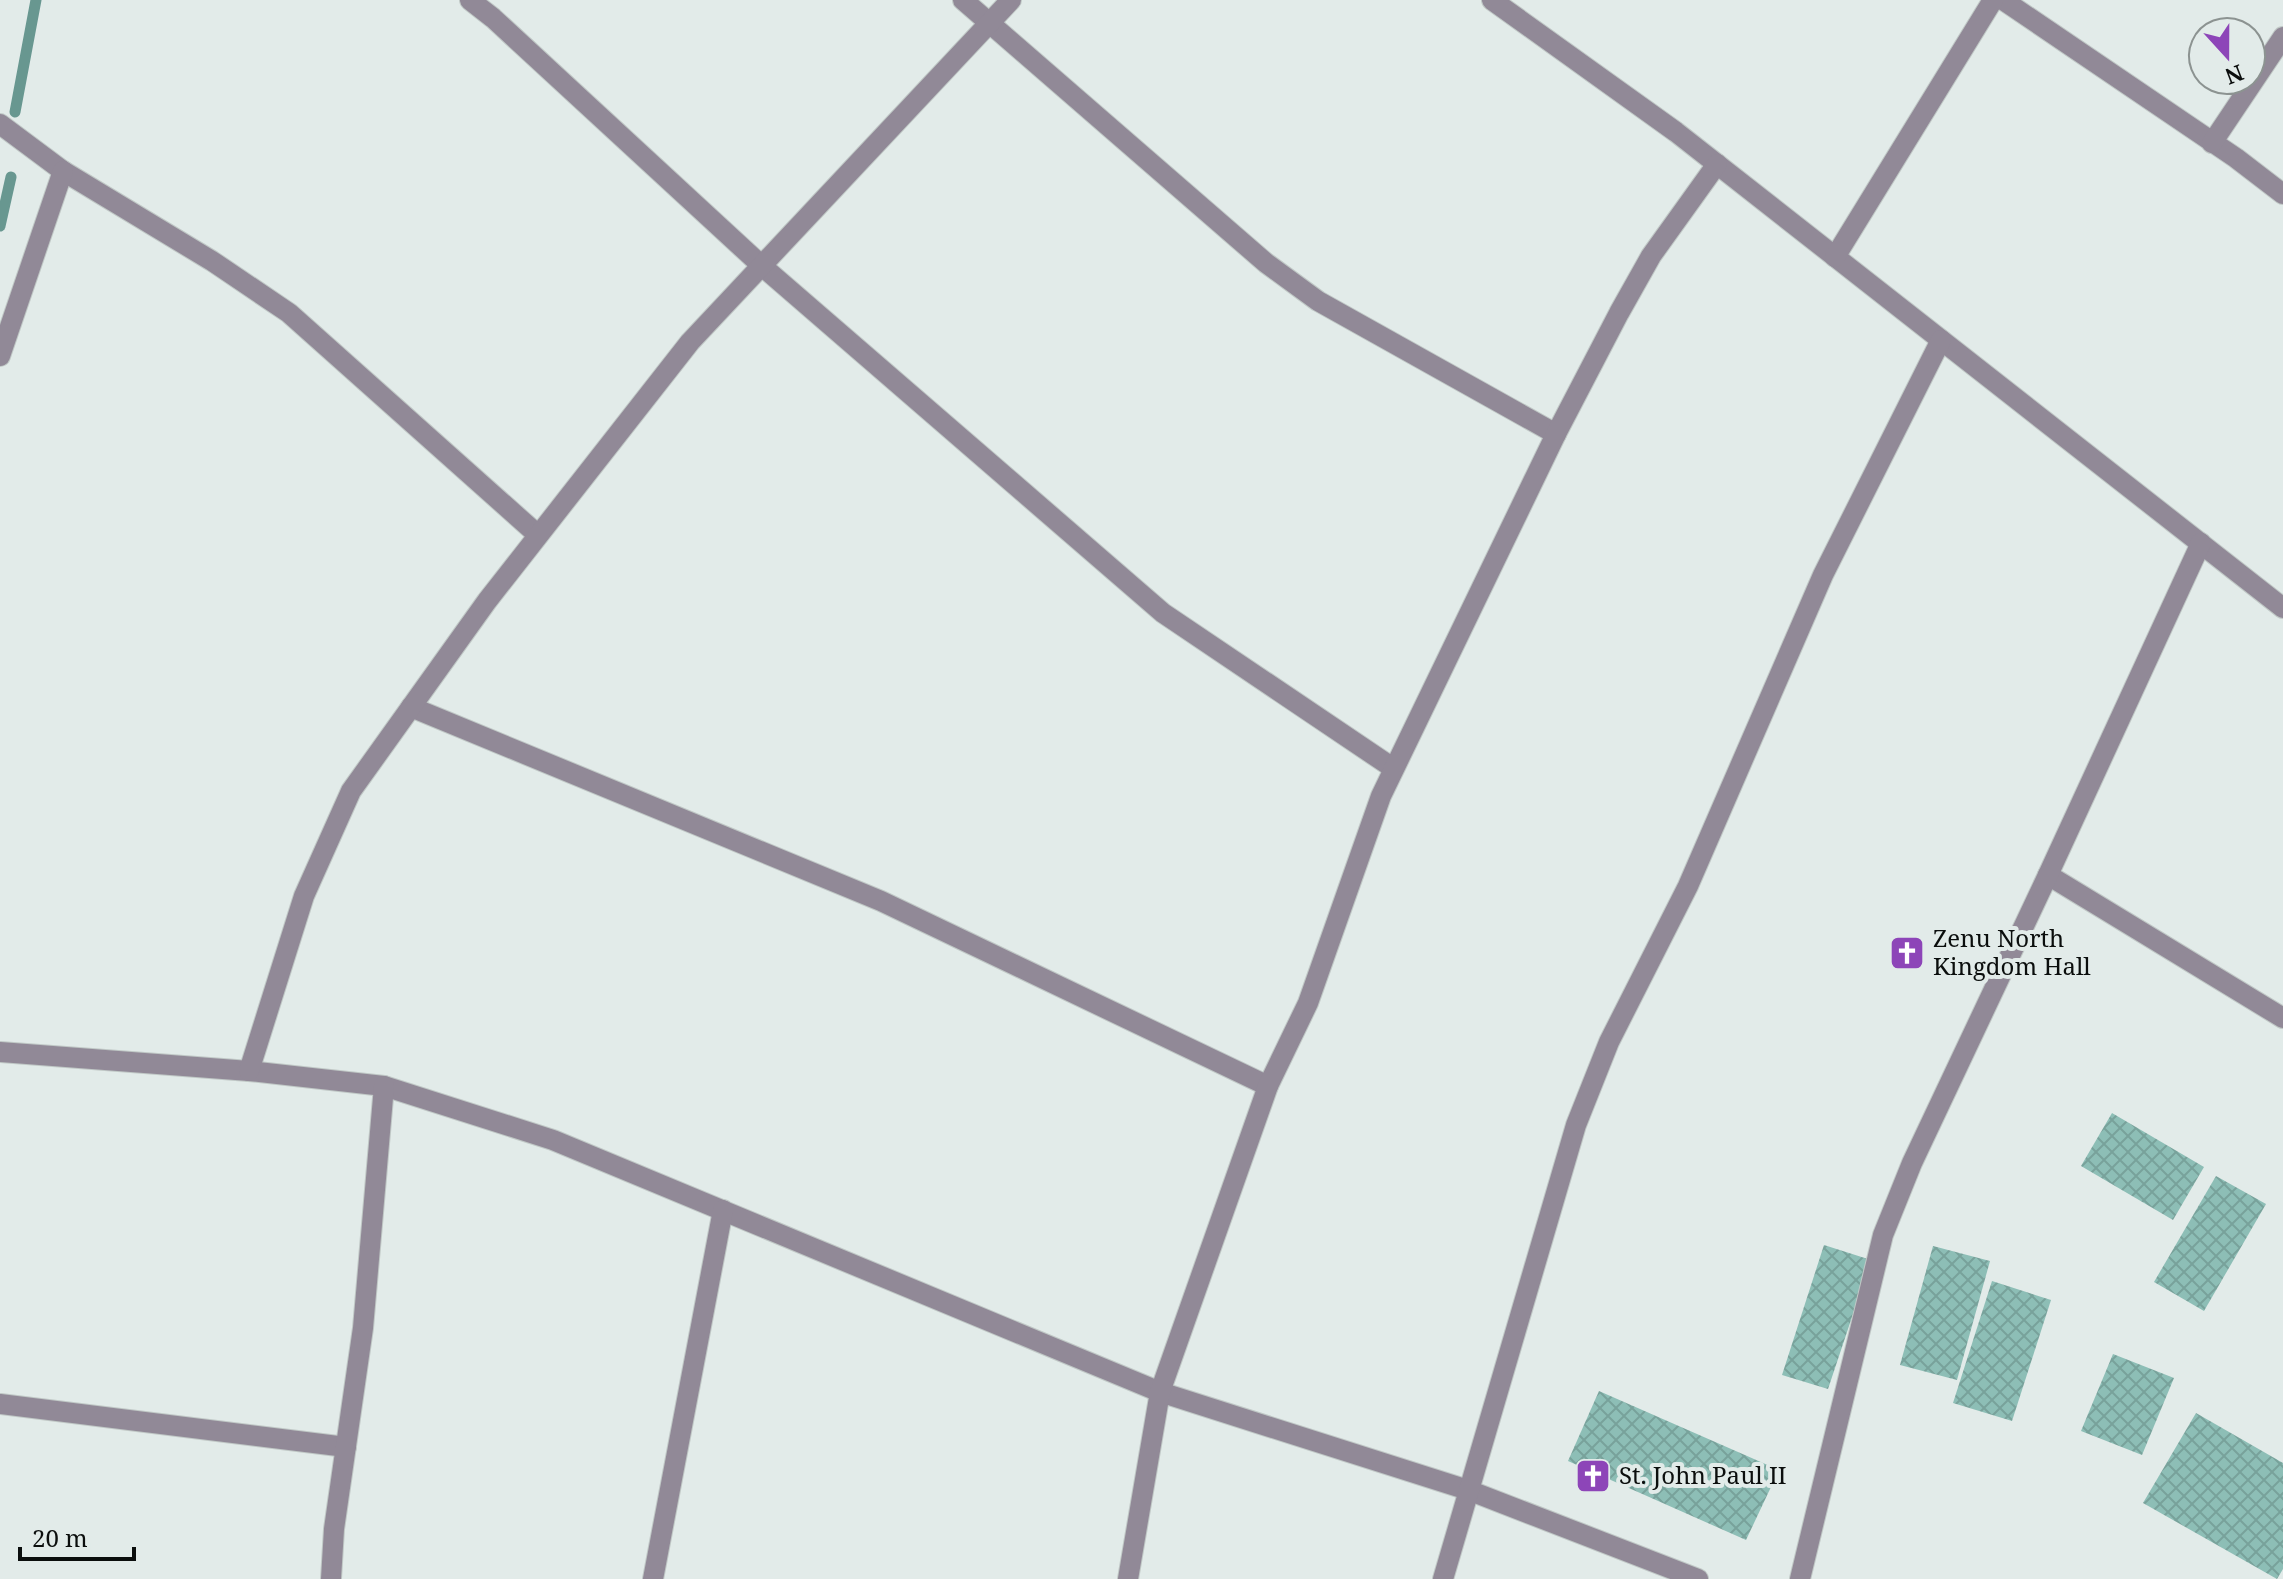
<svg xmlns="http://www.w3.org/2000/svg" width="2283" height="1579" font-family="'Noto Serif',serif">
<defs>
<pattern id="building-cross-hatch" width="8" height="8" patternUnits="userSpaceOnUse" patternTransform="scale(2)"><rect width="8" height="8" fill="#8dbeb6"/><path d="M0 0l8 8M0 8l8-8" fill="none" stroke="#78a29b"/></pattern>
</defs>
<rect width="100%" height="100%" fill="#e2ebe9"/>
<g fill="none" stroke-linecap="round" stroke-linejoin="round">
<g stroke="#689790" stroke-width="11">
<path d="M 15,112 L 36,0"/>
<path d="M 0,226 L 11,177"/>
</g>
</g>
<g fill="url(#building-cross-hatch)">
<path d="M 2112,1113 L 2204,1167 L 2173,1220 L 2081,1166 Z"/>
<path d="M 2216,1176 L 2266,1204 L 2204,1311 L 2154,1282 Z"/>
<path d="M 1824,1245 L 1871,1260 L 1828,1389 L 1782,1375 Z"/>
<path d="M 1933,1246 L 1990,1261 L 1957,1380 L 1900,1365 Z"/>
<path d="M 1992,1281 L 2051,1300 L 2012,1421 L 1953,1403 Z"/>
<path d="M 2113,1354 L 2174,1378 L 2142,1455 L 2081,1431 Z"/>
<path d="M 1599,1391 L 1779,1470 L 1746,1540 L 1568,1461 Z"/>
<path d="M 2196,1413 L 2283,1463 L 2283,1569 L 2277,1579 L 2143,1503 Z"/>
</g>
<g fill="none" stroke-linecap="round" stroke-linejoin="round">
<g stroke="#c0c8c6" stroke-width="22">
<g id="minor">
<path d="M 470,0 L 493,18 L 762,266 L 1163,613 L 1393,768"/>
<path d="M 963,0 L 1266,263 L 1318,301 L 1556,434"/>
<path d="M 1492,0 L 1676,132 L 2283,608"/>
<path d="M 2003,0 L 2236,158 L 2283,194"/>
<path d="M 0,124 L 63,171 L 212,261 L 289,313 L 538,535"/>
<path d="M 2212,143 L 2283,37"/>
<path d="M 1835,257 L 1993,0"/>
<path d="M 0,356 L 63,171"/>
<path d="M 411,707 L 881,901 L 1268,1086"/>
<path d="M 2048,875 L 2283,1018"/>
<path d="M 0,1052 L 249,1071 L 384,1086 L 553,1140 L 1160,1392 L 1468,1490 L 1698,1579"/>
<path d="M 249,1071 L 304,896 L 351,791 L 487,601 L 690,342 L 1011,0"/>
<path d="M 0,1404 L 346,1447"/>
<path d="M 331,1579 L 334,1529 L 363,1328 L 384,1086"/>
<path d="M 653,1579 L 723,1210"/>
<path d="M 1128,1579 L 1160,1392 L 1268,1086 L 1308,1003 L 1381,796 L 1556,434 L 1619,313 L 1651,256 L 1717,164"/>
<path d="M 1443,1579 L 1576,1125 L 1609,1042 L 1688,886 L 1823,575 L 1941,340"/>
<path d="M 1800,1579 L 1883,1235 L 1912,1163 L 2048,875 L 2201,543"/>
</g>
</g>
<use href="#minor" stroke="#918997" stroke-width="20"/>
</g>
<defs>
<g id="church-square" transform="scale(1.8)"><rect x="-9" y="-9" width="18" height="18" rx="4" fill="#8d45b8" stroke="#e2ebe9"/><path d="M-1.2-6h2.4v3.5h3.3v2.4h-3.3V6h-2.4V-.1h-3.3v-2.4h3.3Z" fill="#fff"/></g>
</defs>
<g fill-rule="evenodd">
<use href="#church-square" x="1907" y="953"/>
<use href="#church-square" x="1593" y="1476"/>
</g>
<g text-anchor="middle" stroke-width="8" stroke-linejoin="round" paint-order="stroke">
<g font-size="24" fill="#0b0e0d" stroke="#e2ebe9" text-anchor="start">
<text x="1933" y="947">Zenu North<tspan x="1933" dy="28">Kingdom Hall</tspan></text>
<text x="1619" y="1484">St. John Paul II</text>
</g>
</g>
<g transform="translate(2227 56) rotate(159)"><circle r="38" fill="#e2ebe9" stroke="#8c9391" stroke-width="2"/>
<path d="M0-6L14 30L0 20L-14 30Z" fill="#8d45b8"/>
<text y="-12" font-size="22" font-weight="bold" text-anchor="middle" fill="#0b0e0d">N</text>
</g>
<path d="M20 1547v12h114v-12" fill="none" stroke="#0b0e0d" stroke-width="4"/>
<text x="32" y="1547" font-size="24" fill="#0b0e0d" stroke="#e2ebe9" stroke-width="6" paint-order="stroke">20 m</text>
</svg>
